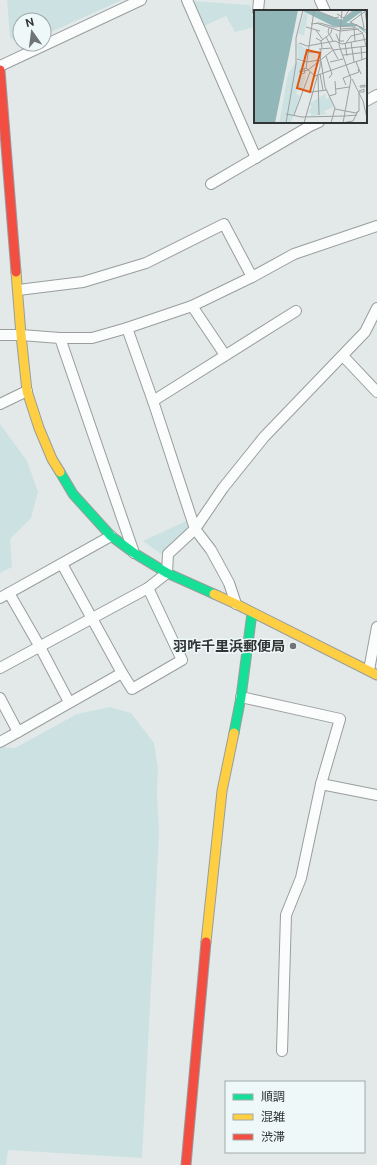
<svg xmlns="http://www.w3.org/2000/svg" width="377" height="1165" font-family="'Public Sans','Noto Sans JP',sans-serif">
<rect width="100%" height="100%" fill="#e3e9e9"/>
<g fill="#cce1e1">
<path d="M 7,0 L 122,0 L 44,35 L 44,20 L 20,20 L 20,44 L 23,44 L 20,45 L 10,37 Z"/>
<path d="M 193,1 L 250,5 L 255,27 L 235,32 L 226,16 L 204,26 Z"/>
<path d="M 0,424 L 27,461 L 38,492 L 31,518 L 10,539 L 12,567 L 0,573 Z"/>
<path d="M 186,521 L 190,527 L 161,554 L 143,541 Z"/>
<path d="M 110,707 L 131,713 L 154,743 L 158,768 L 157,793 L 159,834 L 142,1158 L 8,1150 L 6,1165 L 0,1165 L 0,747 L 15,748 L 77,714 Z"/>
</g>
<g fill="none" stroke-linecap="round" stroke-linejoin="round">
<g stroke="#999d9d" stroke-width="12">
<g id="street">
<path d="M 187,0 L 256,158"/>
<path d="M 320,0 L 325,11"/>
<path d="M 258,11 L 259,0"/>
<path d="M 0,66 L 141,0"/>
<path d="M 366,101 L 377,95"/>
<path d="M 211,184 L 310,126 L 319,122"/>
<path d="M 18,290 L 83,282 L 146,263 L 224,224 L 252,277"/>
<path d="M 192,306 L 225,355"/>
<path d="M 127,328 L 153,401 L 195,529 L 211,550 L 229,583 L 236,604"/>
<path d="M 0,335 L 21,335 L 60,338 L 92,338 L 127,328 L 192,306 L 252,277 L 294,254 L 377,226"/>
<path d="M 60,338 L 134,553"/>
<path d="M 343,356 L 377,392"/>
<path d="M 153,401 L 296,311"/>
<path d="M 0,404 L 27,391"/>
<path d="M 9,593 L 40,647 L 69,702"/>
<path d="M 0,598 L 111,536"/>
<path d="M 0,668 L 148,588 L 167,573 L 168,554 L 195,529 L 223,488 L 264,437 L 365,332 L 377,308"/>
<path d="M 369,670 L 377,627"/>
<path d="M 122,673 L 132,689 L 182,660 L 148,588"/>
<path d="M 241,697 L 340,719 L 321,784 L 301,878 L 286,915 L 282,1051"/>
<path d="M 0,698 L 18,732 L 122,673 L 62,564"/>
<path d="M 0,742 L 18,732"/>
<path d="M 321,784 L 377,795"/>
</g>
</g>
<g stroke="#999d9d" stroke-width="11">
<g id="fast">
<path d="M 60,472 L 73,494 L 111,536 L 134,553 L 167,573 L 214,594"/>
<path d="M 234,733 L 241,697 L 252,613"/>
</g>
</g>
<g stroke="#999d9d" stroke-width="11">
<g id="slow">
<path d="M 16,272 L 21,335 L 27,391 L 39,428 L 52,459 L 60,472"/>
<path d="M 214,594 L 236,604 L 377,675"/>
<path d="M 206,942 L 222,791 L 234,733"/>
</g>
</g>
<g stroke="#999d9d" stroke-width="11">
<g id="jam">
<path d="M 0,70 L 16,272"/>
<path d="M 186,1165 L 206,942"/>
</g>
</g>
<use href="#street" stroke="#fbfcfc" stroke-width="10"/>
<use href="#fast" stroke="#16e098" stroke-width="9"/>
<use href="#slow" stroke="#ffcf43" stroke-width="9"/>
<use href="#jam" stroke="#f24e42" stroke-width="9"/>
</g>
<circle fill="#6f7373" stroke="#eef8f9" stroke-width="1.5" cx="293" cy="646" r="4"/>
<g text-anchor="middle" stroke-width="3" stroke-linejoin="round" paint-order="stroke">
<g font-size="14" font-weight="bold" fill="#303434" stroke="#eef8f9" text-anchor="end">
<text x="285" y="651">羽咋千里浜郵便局</text>
</g>
</g>
<g transform="translate(254 10)">
<rect width="113" height="113" fill="#e3e9e9"/>
<path d="M 50,2 L 54,4 L 50,25 L 44,24 ZM 43,33 L 52,39 L 51,48 L 44,49 ZM 43,51 L 49,53 L 50,56 L 45,60 L 46,64 L 52,66 L 48,79 L 44,78 L 42,84 L 46,86 L 37,113 L 25,113 L 34,64 ZM 71,84 L 72,90 L 75,87 L 80,97 L 70,101 L 72,104 L 57,106 L 57,103 L 54,103 L 58,96 L 55,94 Z" fill="#cce1e1"/>
<path d="M 0,0 L 44,0 L 21,113 L 0,113 ZM 47,0 L 59,0 L 88,10 L 101,0 L 110,0 L 92,13 L 98,13 L 108,17 L 113,24 L 103,16 L 79,16 Z" fill="#91b7b8"/>
<path fill="none" stroke="#9ba1a1" stroke-width="1" d="M 60,0 L 52,58 L 61,66 L 92,55M 61,0 L 81,8 L 85,7M 88,0 L 85,35 L 97,69 L 89,113M 111,1 L 113,15M 107,2 L 110,18M 83,4 L 90,8 L 95,0M 89,9 L 100,0M 98,11 L 96,12 L 112,20M 98,11 L 113,0M 62,13 L 86,21 L 105,19M 57,14 L 66,13 L 80,17 L 98,16 L 109,23 L 97,26 L 92,33M 52,17 L 66,21M 75,18 L 74,22 L 79,31M 87,19 L 100,18M 62,20 L 69,30M 82,24 L 85,31 L 90,31M 109,24 L 112,36M 72,27 L 84,49M 62,28 L 67,31 L 68,38M 67,31 L 77,23 L 78,18M 101,31 L 100,18 L 103,14M 97,32 L 100,52M 45,33 L 53,36 L 81,31 L 88,34 L 113,29M 91,33 L 93,46M 107,37 L 108,50M 65,39 L 78,38M 52,42 L 67,42M 89,45 L 113,42M 72,46 L 78,64 L 75,68M 43,49 L 53,52 L 65,50M 67,51 L 71,77 L 81,98 L 77,113M 76,52 L 89,49M 102,52 L 107,64M 92,55 L 113,48M 50,59 L 51,63 L 47,64 L 46,60 L 52,58M 45,62 L 54,60 L 79,40 L 113,36M 66,64 L 69,80M 64,65 L 65,105M 98,69 L 109,91 L 113,108M 92,75 L 89,68 L 105,62 L 104,59M 111,75 L 111,77 L 106,77 L 106,76 ZM 82,79 L 95,77M 105,81 L 110,79 L 110,82 L 105,82M 57,82 L 73,80M 75,86 L 82,84 L 81,71M 81,99 L 102,103 L 105,101M 105,101 L 105,83M 32,104 L 48,107 L 91,106M 40,105 L 56,62M 91,106 L 103,105M 32,113 L 42,54 L 42,28 L 49,0M 50,113 L 66,57 L 67,39M 87,113 L 99,111 L 104,101"/>
<path fill="#df570e" fill-opacity="0.15" stroke="#df570e" stroke-width="2" d="M 53,40 L 66,43 L 56,82 L 43,78 Z"/>
<rect width="113" height="113" fill="none" stroke="#303434" stroke-width="2"/>
</g>
<rect x="225" y="1081" width="140" height="72" fill="#eef8f9" stroke="#a2aaaa"/>
<rect x="233" y="1094" width="20" height="6" fill="#16e098" stroke="#a2aaaa"/>
<text x="261" y="1101" font-size="12" fill="#303434">順調</text>
<rect x="233" y="1114" width="20" height="6" fill="#ffcf43" stroke="#a2aaaa"/>
<text x="261" y="1121" font-size="12" fill="#303434">混雑</text>
<rect x="233" y="1134" width="20" height="6" fill="#f24e42" stroke="#a2aaaa"/>
<text x="261" y="1141" font-size="12" fill="#303434">渋滞</text>
<g transform="translate(32 32) rotate(346)"><circle r="19" fill="#eef8f9" stroke="#a2aaaa"/>
<path d="M0-3L7 15L0 10L-7 15Z" fill="#6f7373"/>
<text y="-6" font-size="11" font-weight="bold" text-anchor="middle" fill="#303434">N</text>
</g>
</svg>
